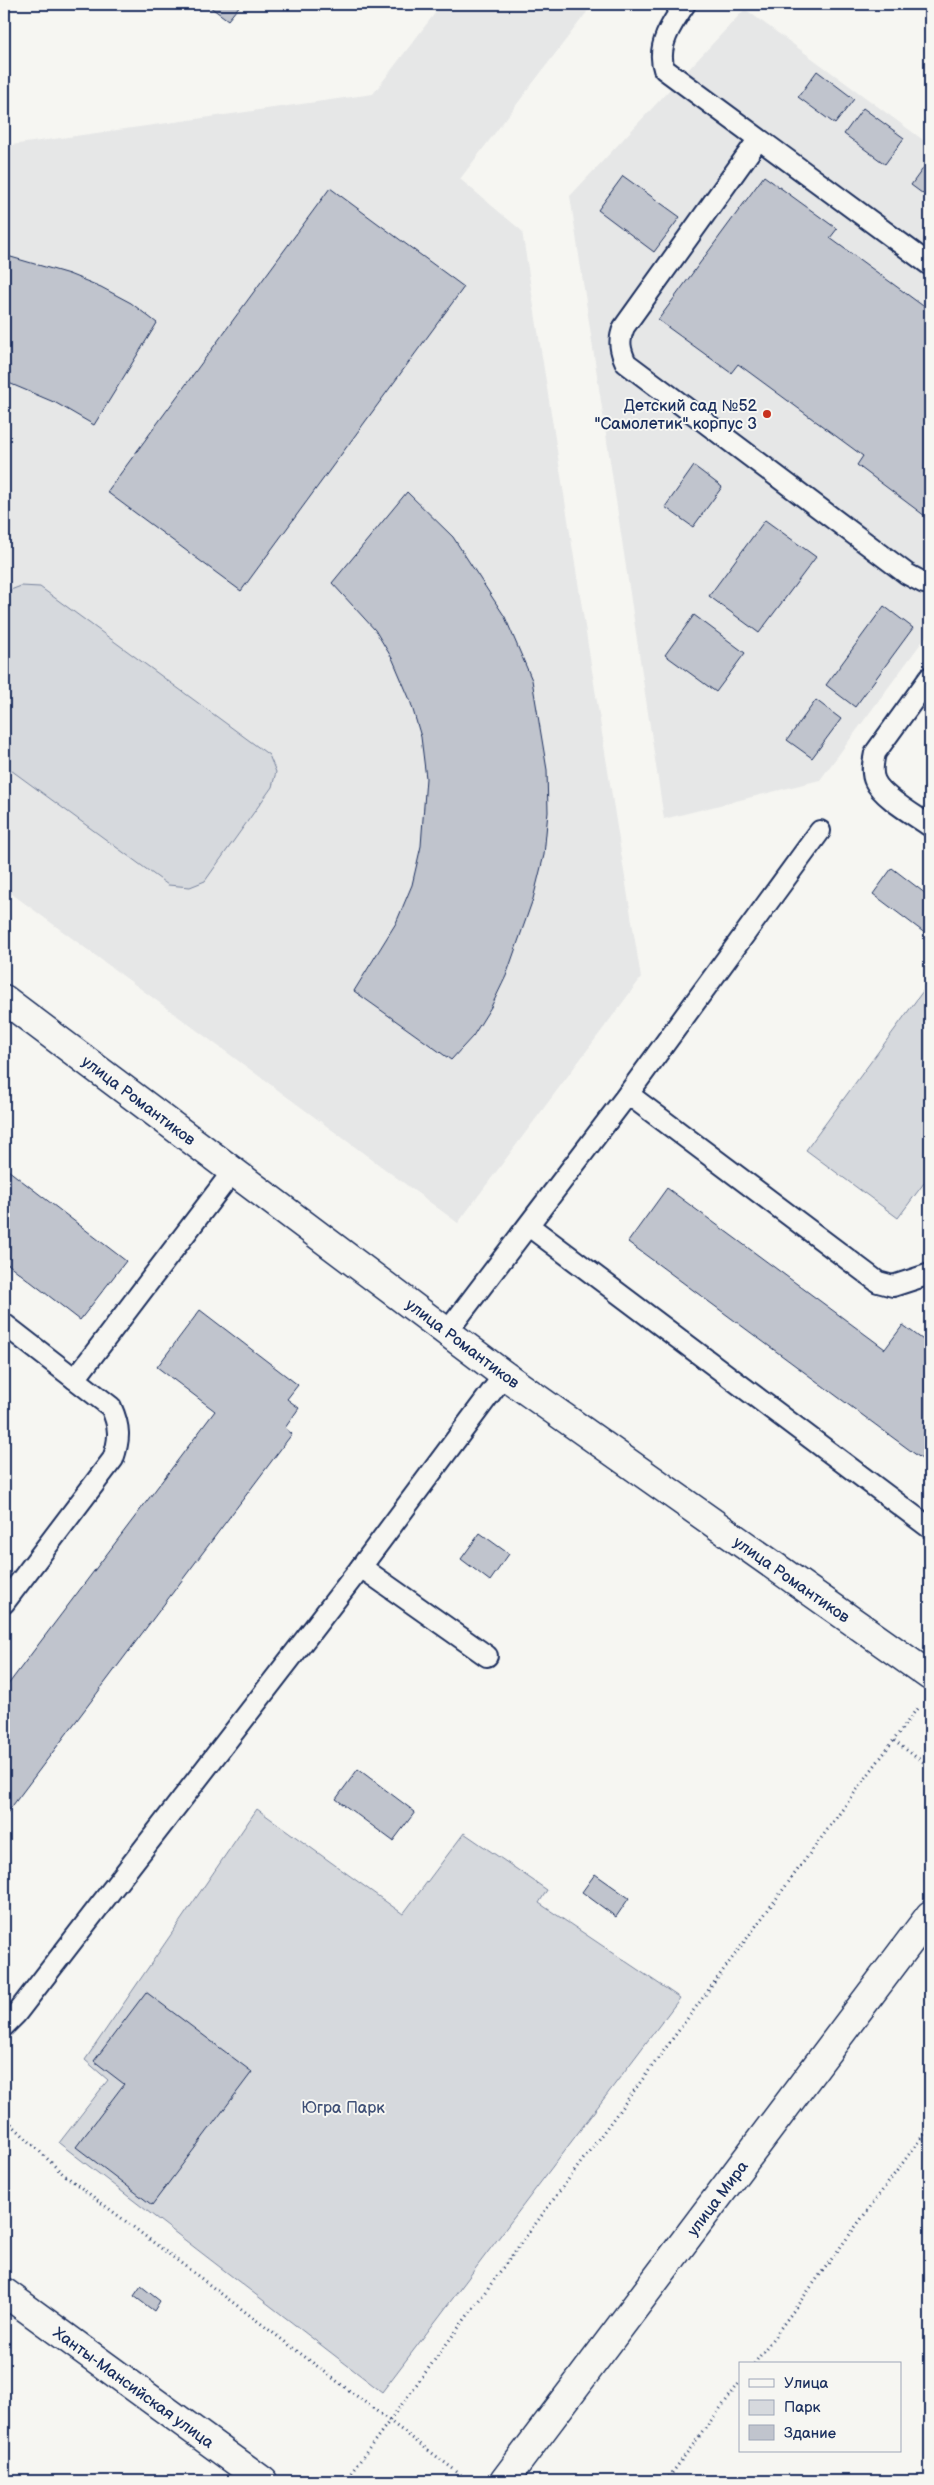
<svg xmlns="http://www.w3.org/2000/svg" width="934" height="2485" font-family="'Balsamiq Sans',sans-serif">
<rect width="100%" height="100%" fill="#f6f6f2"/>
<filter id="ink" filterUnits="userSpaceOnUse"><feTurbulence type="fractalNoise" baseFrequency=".02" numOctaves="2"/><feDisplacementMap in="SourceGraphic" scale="10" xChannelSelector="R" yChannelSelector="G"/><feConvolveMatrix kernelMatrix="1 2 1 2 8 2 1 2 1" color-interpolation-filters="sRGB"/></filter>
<g filter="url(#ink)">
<g fill="#e6e7e7">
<path d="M 442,4 L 593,4 L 460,179 L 522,231 L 641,978 L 458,1223 L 4,888 L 4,146 L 373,94 Z"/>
<path d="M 745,9 L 930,145 L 930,631 L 820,780 L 664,819 L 570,196 Z"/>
</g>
<g fill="#d6d9dd" stroke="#78849e">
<path d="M 21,586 L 40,587 L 269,755 L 276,772 L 272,787 L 205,881 L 190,887 L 168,885 L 4,765 L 4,597 L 8,591 Z"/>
<path d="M 923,991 L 930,996 L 930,1175 L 898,1218 L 806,1150 Z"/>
<path d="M 257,1809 L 403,1914 L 464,1833 L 547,1890 L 539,1903 L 680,1998 L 382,2392 L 59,2143 L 108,2080 L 85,2060 Z"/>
</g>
<g fill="#c0c4cd" stroke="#1b2f5e">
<path d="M 206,4 L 241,4 L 228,20 Z"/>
<path d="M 817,71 L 854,99 L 835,124 L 798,97 Z"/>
<path d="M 863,108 L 904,138 L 885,164 L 844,134 Z"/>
<path d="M 930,159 L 930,199 L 911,185 Z"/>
<path d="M 623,176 L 680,217 L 654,252 L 598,210 Z"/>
<path d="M 764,176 L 837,229 L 830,238 L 930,311 L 929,519 L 857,465 L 863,456 L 738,364 L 731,373 L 658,320 Z"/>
<path d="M 330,188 L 464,287 L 241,591 L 107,492 Z"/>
<path d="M 4,255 L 69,274 L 101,287 L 131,303 L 157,323 L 94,425 L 56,403 L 4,381 Z"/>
<path d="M 694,466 L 722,487 L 693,527 L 665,507 Z"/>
<path d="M 407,492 L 453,537 L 505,617 L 532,680 L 547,770 L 548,812 L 544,855 L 533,899 L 506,976 L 491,1007 L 473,1036 L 451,1060 L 354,991 L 396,923 L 412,885 L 421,846 L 426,778 L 421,737 L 410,700 L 393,660 L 375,630 L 332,583 Z"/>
<path d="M 765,520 L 816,557 L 759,633 L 709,596 Z"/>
<path d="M 884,606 L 913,628 L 855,707 L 826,685 Z"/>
<path d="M 694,615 L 745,653 L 716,692 L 665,655 Z"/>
<path d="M 816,700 L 841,719 L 812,758 L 787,740 Z"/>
<path d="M 892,868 L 930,897 L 930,937 L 873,894 Z"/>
<path d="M 4,1167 L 126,1261 L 80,1320 L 4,1261 Z"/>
<path d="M 667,1188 L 885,1349 L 903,1325 L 930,1345 L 930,1465 L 628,1242 Z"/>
<path d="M 200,1310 L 298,1385 L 287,1399 L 299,1408 L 285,1428 L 292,1434 L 4,1817 L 4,1690 L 215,1411 L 157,1367 Z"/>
<path d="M 4,1503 L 10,1508 L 4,1516 Z"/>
<path d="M 480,1533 L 509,1554 L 490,1581 L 461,1559 Z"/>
<path d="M 358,1769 L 415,1812 L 393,1841 L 336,1799 Z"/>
<path d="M 595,1874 L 629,1898 L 616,1917 L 582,1892 Z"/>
<path d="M 146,1992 L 252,2072 L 152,2205 L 76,2147 L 124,2084 L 94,2061 Z"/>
<path d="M 141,2286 L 160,2301 L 154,2311 L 134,2296 Z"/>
</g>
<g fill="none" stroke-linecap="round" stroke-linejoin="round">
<g stroke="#1b2f5e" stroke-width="24">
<g id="lane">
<path d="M 685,4 C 672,23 656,46 664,69 L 930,265"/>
<path d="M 758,140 L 624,327 C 618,341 620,350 626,363 L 907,574 L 924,583 L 930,584"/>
<path d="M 930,677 L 875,753 C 873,762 871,773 875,781 C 882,797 916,816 930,826"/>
<path d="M 628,1094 L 878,1282 L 893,1286 L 930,1274"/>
<path d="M 529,1226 L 930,1528"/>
<path d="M 4,1324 L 111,1407 C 120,1427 120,1439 113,1459 L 4,1603"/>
<path d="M 447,1332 L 628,1094 L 820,831"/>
<path d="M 75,1379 L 233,1171"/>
<path d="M 361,1567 L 487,1656"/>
<path d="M 4,2026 L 16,2014 L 361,1567 L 504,1375"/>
</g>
</g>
<g stroke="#1b2f5e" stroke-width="31">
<path id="street" d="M 4,999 L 504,1375 L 930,1676"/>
</g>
<g stroke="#1b2f5e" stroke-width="31">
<g id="primary">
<path d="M 4,2292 L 263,2481"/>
<path d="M 504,2481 L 930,1915"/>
</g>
</g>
<g stroke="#1b2f5e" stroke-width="3" stroke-dasharray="1 4" stroke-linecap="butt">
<path d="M 894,1741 L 930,1767"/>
<path d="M 4,2117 L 63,2174 L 469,2481"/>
<path d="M 754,2364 L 930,2126"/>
<path d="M 345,2481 L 919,1706"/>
<path d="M 666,2481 L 740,2382"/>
</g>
<use href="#lane" stroke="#f6f6f2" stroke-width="20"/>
<use href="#street" stroke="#f6f6f2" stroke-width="28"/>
<use href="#primary" stroke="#f6f6f2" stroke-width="28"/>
</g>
</g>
<circle fill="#c8321e" stroke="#f6f6f2" stroke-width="2" cx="767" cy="414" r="5"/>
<g text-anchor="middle" stroke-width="4" stroke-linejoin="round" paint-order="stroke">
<g font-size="16" fill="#1b2f5e" stroke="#f6f6f2" text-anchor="end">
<text x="757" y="411">Детский сад №52<tspan x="757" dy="18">"Самолетик" корпус 3</tspan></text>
</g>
<g font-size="16" fill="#1b2f5e" stroke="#f6f6f2">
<text transform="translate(139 1100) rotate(37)" y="6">улица Романтиков</text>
<text transform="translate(463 1343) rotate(37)" y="6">улица Романтиков</text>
<text transform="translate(792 1579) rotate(35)" y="6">улица Романтиков</text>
<text transform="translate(717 2198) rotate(-53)" y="6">улица Мира</text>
<text transform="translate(134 2387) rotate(36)" y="6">Ханты-Мансийская улица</text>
</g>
<g font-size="16" fill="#405177" stroke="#f6f6f2">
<text x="343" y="2113">Югра Парк</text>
</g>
</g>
<rect width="934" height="2485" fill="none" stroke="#f6f6f2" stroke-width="20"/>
<rect x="10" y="10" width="914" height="2465" fill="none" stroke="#1b2f5e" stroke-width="2" filter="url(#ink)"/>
<rect x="739" y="2362" width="162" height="90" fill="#f6f6f2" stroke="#9ea6b7"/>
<rect x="749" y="2379" width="25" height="8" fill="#f6f6f2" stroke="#9ea6b7"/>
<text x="784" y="2388" font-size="15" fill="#1b2f5e">Улица</text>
<rect x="749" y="2400" width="25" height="15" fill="#d6d9dd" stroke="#9ea6b7"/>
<text x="784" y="2412" font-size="15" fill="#1b2f5e">Парк</text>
<rect x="749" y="2425" width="25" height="15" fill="#c0c4cd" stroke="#9ea6b7"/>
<text x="784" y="2438" font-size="15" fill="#1b2f5e">Здание</text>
</svg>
